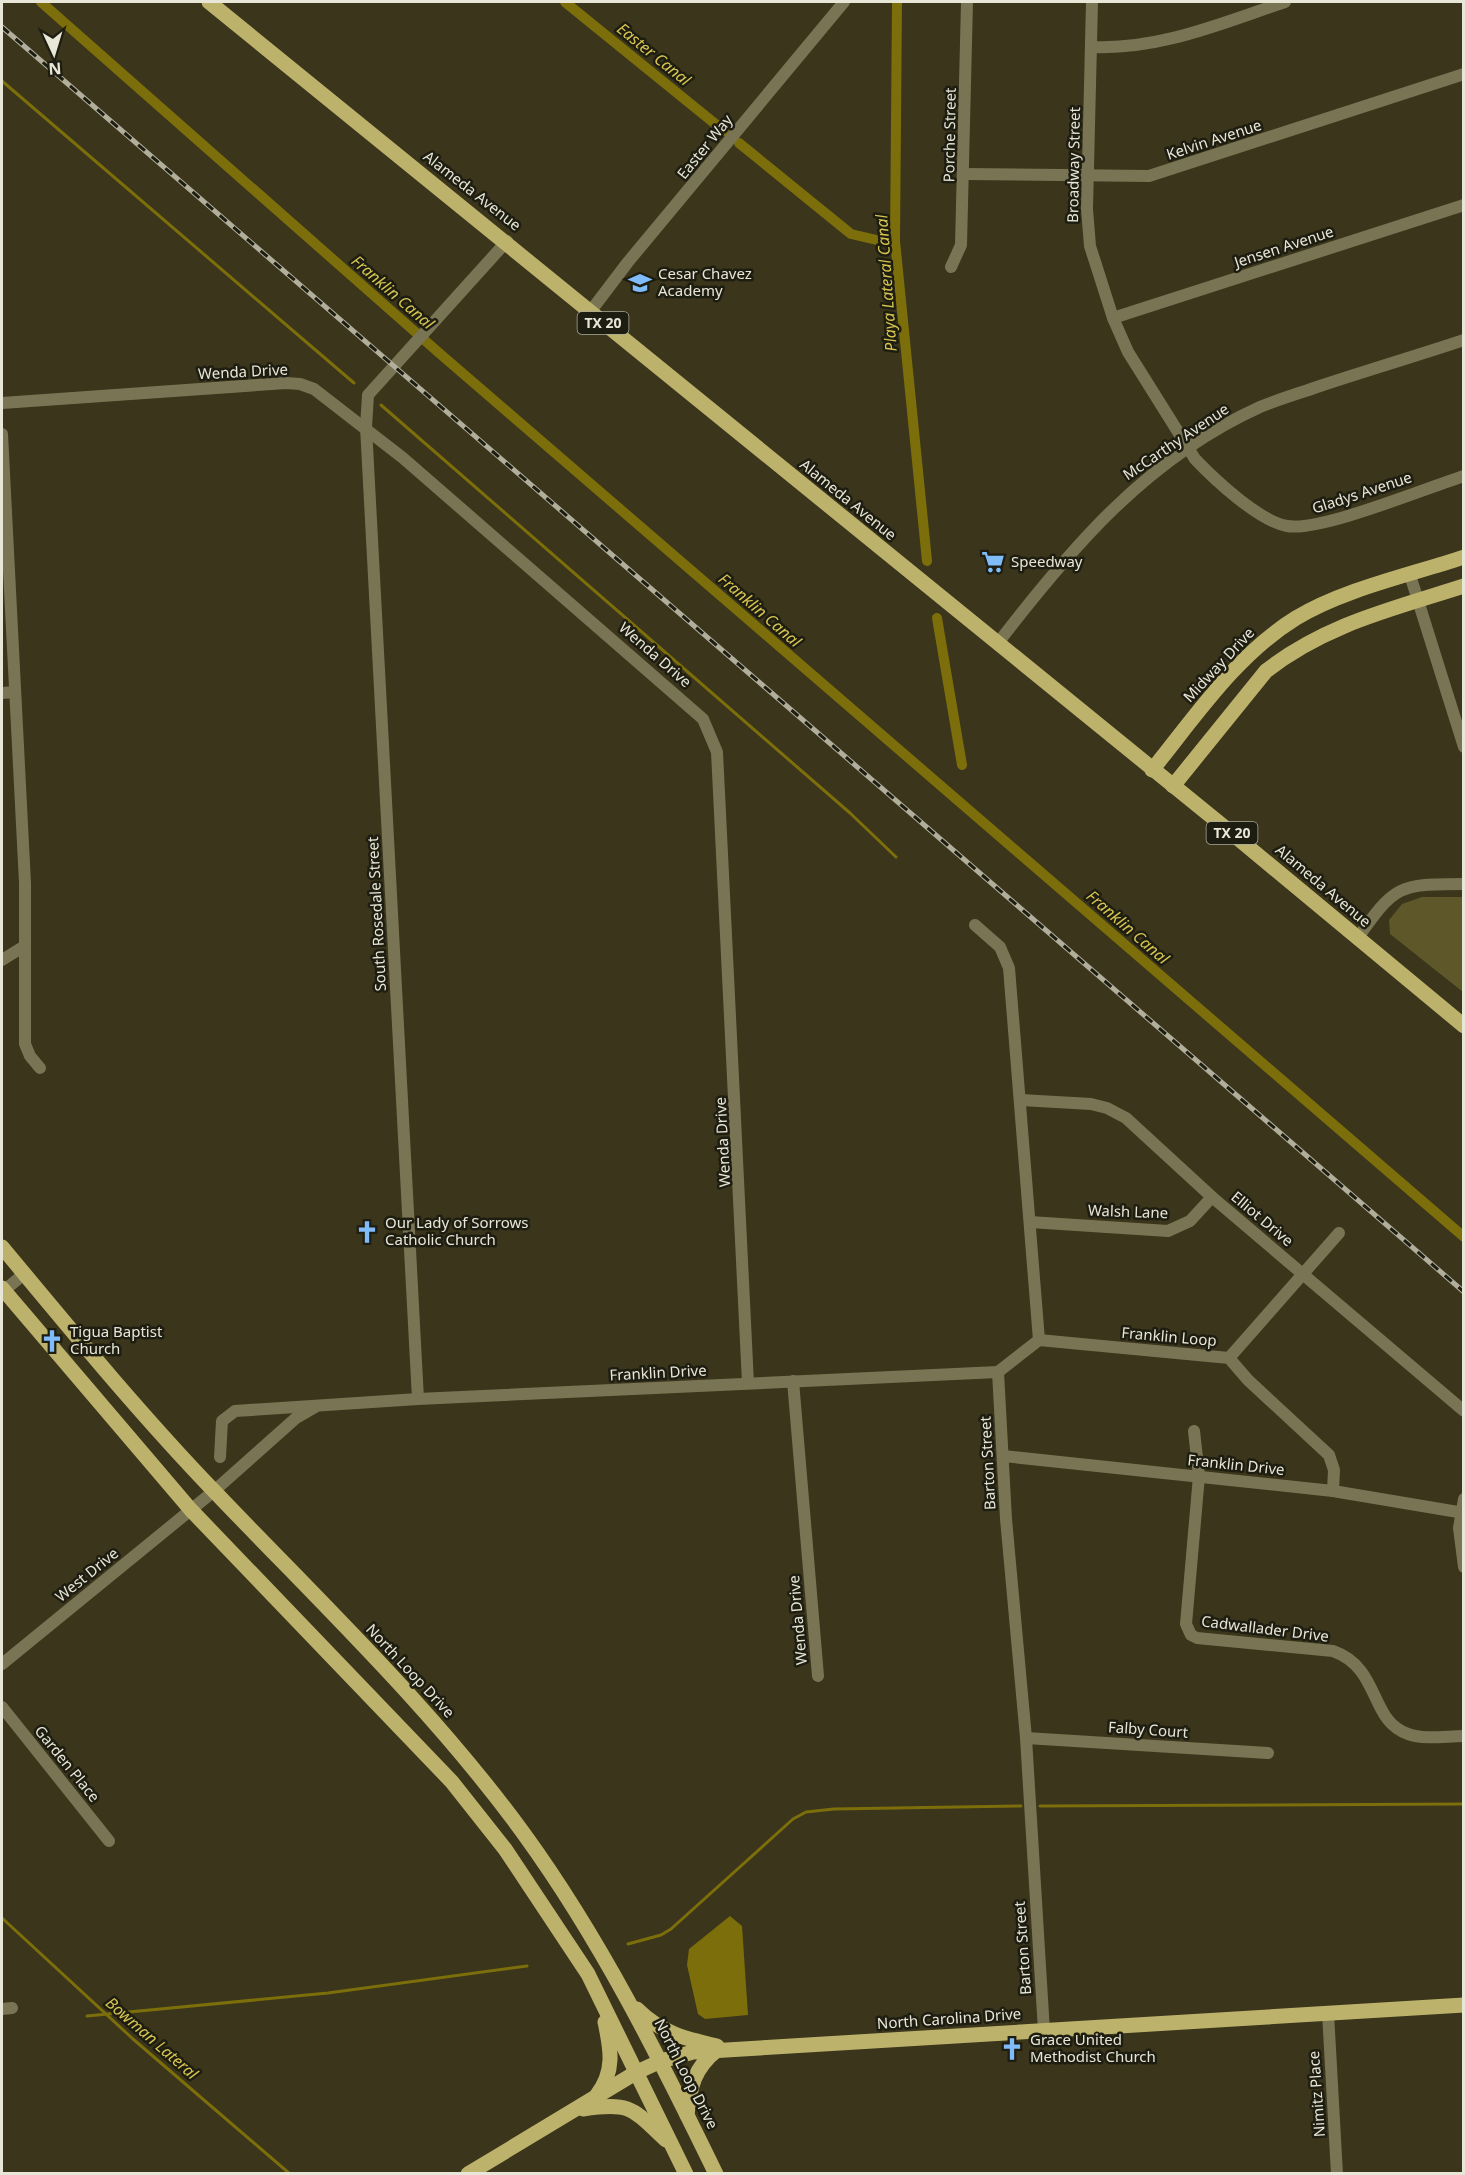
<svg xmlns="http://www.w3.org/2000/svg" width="1465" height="2175" font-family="'Noto Sans',sans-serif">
<rect width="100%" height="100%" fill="#3a351b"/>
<path fill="#5e5729" d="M 1422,897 L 1463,897 L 1463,992 L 1390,934 L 1389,920 L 1402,904 Z"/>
<path fill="#7c6e0a" d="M 730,1916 L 742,1926 L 748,2015 L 705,2019 L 698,2014 L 687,1965 L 689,1949 Z"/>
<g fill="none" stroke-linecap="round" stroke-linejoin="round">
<g stroke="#7c6e0a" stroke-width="3">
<path d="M 2,81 L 354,383"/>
<path d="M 381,405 L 850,813 L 896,857"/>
<path d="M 1040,1806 L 1464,1804"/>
<path d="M 2,1918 L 133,2039 L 290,2174"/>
<path d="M 628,1944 L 661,1935 L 671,1929 L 793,1819 L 806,1812 L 834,1809 L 1021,1806"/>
<path d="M 87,2016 L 328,1993 L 527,1966"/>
</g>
<g stroke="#7c6e0a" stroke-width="10">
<path d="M 41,2 L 438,352 L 1464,1237"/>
<path d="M 565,2 L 724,131"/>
<path d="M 897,2 L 895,241 L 927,561"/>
<path d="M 739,143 L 851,234 L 881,241 L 895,241"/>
<path d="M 937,618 L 962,765"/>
</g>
<g stroke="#797453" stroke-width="12">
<path d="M 1092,2 L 1087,209 L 1090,246 L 1113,318 L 1128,352 L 1195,459 C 1215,480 1259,521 1287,526 C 1320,532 1426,488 1464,476"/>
<path d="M 1092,47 C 1160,50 1222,23 1285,2"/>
<path d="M 965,174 L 1149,176 L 1464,74"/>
<path d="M 951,267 L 961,245 L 967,2"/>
<path d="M 590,312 L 628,262 L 844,2"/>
<path d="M 1113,318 L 1464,205"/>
<path d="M 2,403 L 286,383 L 300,384 L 314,389 L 403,458 L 703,719 L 717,752 L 748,1383"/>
<path d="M 2,434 L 25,883 L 25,1044 L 30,1056 L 40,1068"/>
<path d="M 1410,575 L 1464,747"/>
<path d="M 998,643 C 1071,548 1147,458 1260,407 C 1279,399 1300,393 1320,386 C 1368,370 1416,356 1464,340"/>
<path d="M 2,693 L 15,692"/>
<path d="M 975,925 L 1000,947 L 1009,968 L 1039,1340"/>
<path d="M 1357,939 C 1395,885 1398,884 1464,884"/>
<path d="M 2,960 L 23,947"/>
<path d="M 1021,1100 L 1091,1104 L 1107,1108 L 1126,1118 L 1212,1197 L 1464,1411"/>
<path d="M 1030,1222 L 1168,1231 L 1190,1221 L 1212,1197"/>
<path d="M 2,1292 L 24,1274"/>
<path d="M 1039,1340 L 1229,1358 L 1248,1380 L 1329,1455 L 1334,1470 L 1333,1491"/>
<path d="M 1229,1358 L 1339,1233"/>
<path d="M 998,1372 L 1006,1519 L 1026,1738 L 1044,2031"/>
<path d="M 998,1372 L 1039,1340"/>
<path d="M 793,1381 L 818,1676"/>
<path d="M 418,1399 L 366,427 L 368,395 L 507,241"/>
<path d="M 1194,1431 L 1199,1476 L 1186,1624 L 1191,1635 L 1197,1638 L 1333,1651 C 1381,1668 1369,1721 1408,1734 C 1425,1740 1446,1736 1464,1736"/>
<path d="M 1003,1456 L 1333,1491 L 1464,1513"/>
<path d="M 220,1457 L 222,1421 L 235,1411 L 418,1399 L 998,1372"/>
<path d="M 1464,1499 L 1459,1528 L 1464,1567"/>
<path d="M 2,1664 L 214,1491 L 296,1418 L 315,1407"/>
<path d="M 2,1707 L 109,1841"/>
<path d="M 1026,1738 L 1268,1753"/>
<path d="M 2,2009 L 12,2008"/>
<path d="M 1328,2013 L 1337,2174"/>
</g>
<g stroke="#bdb26c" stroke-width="15">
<path d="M 209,2 L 1223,826 L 1464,1026"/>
<path d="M 1152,770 C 1195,717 1236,655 1296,618 C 1344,589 1410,575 1464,557"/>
<path d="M 1173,786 L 1266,671 C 1326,624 1393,609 1464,586"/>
<path d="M 2,1247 C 71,1330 140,1414 215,1492 C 321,1603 434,1710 524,1834 C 601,1940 659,2057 716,2174"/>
<path d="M 2,1288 L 191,1510 L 452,1782 L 505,1849 L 588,1974 L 686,2174"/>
<path d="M 637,2009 C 661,2033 686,2039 717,2046"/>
<path d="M 597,2095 C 615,2071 611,2050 605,2022"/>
<path d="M 583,2109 C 631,2102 632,2108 666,2140"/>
<path d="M 687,2115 C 690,2087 694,2068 717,2050"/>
<path d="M 468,2174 L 637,2072 L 661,2061 L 693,2052 L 1464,2005"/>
</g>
<g stroke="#b1ae9b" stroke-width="5">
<path id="rail" d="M 2,27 L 1464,1292"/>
</g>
<use href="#rail" stroke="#1e1d11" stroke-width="3" stroke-dasharray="9" stroke-linecap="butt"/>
</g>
<defs>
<g id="school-bare" transform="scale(1.8)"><path d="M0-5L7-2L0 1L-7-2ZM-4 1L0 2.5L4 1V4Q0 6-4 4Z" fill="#81bcfa" stroke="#1e1d11" stroke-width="2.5" paint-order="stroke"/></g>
<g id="supermarket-bare" transform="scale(1.8)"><path d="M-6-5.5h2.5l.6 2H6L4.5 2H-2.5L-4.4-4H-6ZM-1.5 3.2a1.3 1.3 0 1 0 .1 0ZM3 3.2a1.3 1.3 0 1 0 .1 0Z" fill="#81bcfa" stroke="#1e1d11" stroke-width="2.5" paint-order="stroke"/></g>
<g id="church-bare" transform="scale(1.8)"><path d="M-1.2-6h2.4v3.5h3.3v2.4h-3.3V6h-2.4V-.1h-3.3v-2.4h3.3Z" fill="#81bcfa" stroke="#1e1d11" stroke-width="2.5" paint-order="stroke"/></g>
</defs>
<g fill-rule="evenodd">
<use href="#school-bare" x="640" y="283"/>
<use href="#supermarket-bare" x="993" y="562"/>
<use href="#church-bare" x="367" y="1232"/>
<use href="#church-bare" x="52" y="1341"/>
<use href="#church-bare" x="1012" y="2049"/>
</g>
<g text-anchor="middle" stroke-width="5" stroke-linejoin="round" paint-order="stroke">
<g fill="#1e1d11" stroke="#abaa9b" stroke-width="1.5">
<rect x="577.5" y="312" width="51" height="22" rx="4.5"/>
<rect x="1206.5" y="822" width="51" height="22" rx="4.5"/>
</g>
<g font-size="14" font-weight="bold" fill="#e8e6d6">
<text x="603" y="328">TX 20</text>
<text x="1232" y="838">TX 20</text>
</g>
<g font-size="15" fill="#e8e6d6" stroke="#1e1d11">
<text transform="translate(950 135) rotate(-89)" y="5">Porche Street</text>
<text transform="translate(1214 140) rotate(-18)" y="5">Kelvin Avenue</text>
<text transform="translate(705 147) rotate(-51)" y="5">Easter Way</text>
<text transform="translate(1074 165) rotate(-89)" y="5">Broadway Street</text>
<text transform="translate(472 191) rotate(38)" y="5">Alameda Avenue</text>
<text transform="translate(1284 247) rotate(-18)" y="5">Jensen Avenue</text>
<text transform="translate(243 372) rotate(-3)" y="5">Wenda Drive</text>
<text transform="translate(1176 442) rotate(-34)" y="5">McCarthy Avenue</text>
<text transform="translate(1362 493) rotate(-18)" y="5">Gladys Avenue</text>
<text transform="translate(848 500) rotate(39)" y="5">Alameda Avenue</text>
<text transform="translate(655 655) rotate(41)" y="5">Wenda Drive</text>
<text transform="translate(1219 665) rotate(-47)" y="5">Midway Drive</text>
<text transform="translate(1323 886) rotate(40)" y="5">Alameda Avenue</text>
<text transform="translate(377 914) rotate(-93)" y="5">South Rosedale Street</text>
<text transform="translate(723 1142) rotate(-93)" y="5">Wenda Drive</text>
<text transform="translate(1128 1212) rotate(2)" y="5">Walsh Lane</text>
<text transform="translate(1262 1219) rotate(40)" y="5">Elliot Drive</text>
<text transform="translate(1169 1337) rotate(5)" y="5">Franklin Loop</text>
<text transform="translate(658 1373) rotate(-3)" y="5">Franklin Drive</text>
<text transform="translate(988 1463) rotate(-93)" y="5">Barton Street</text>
<text transform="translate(1236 1465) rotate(6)" y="5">Franklin Drive</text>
<text transform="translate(87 1575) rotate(-39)" y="5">West Drive</text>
<text transform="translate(798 1620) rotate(-95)" y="5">Wenda Drive</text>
<text transform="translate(1265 1629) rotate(7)" y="5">Cadwallader Drive</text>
<text transform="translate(410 1671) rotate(47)" y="5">North Loop Drive</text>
<text transform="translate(1148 1730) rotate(4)" y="5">Falby Court</text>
<text transform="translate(67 1764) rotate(51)" y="5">Garden Place</text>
<text transform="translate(1023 1948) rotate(-94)" y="5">Barton Street</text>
<text transform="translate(949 2019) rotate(-4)" y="5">North Carolina Drive</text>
<text transform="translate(686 2074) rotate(63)" y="5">North Loop Drive</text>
<text transform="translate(1317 2094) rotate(-94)" y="5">Nimitz Place</text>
</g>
<g font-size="15" fill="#e8e6d6" stroke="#1e1d11" text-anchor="start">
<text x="658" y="279">Cesar Chavez<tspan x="658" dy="17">Academy</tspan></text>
<text x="1011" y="567">Speedway</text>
<text x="385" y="1228">Our Lady of Sorrows<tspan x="385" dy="17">Catholic Church</tspan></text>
<text x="70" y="1337">Tigua Baptist<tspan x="70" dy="17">Church</tspan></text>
<text x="1030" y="2045">Grace United<tspan x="1030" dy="17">Methodist Church</tspan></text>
</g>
<g font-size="16" font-style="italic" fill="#d7c54f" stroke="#1e1d11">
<text transform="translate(654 54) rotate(39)" y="6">Easter Canal</text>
<text transform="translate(886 283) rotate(-94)" y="6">Playa Lateral Canal</text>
<text transform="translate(393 292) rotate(41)" y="6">Franklin Canal</text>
<text transform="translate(760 610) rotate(41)" y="6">Franklin Canal</text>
<text transform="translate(1128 927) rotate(41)" y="6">Franklin Canal</text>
<text transform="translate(152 2038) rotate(41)" y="6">Bowman Lateral</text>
</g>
</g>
<rect width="1465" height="2175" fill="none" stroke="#e8e6d6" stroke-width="6"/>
<g transform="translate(54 54) rotate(176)" stroke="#1e1d11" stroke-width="4.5" paint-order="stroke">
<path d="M0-4.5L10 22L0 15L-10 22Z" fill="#e8e6d6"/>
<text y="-9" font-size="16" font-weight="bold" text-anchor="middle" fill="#e8e6d6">N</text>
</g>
</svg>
